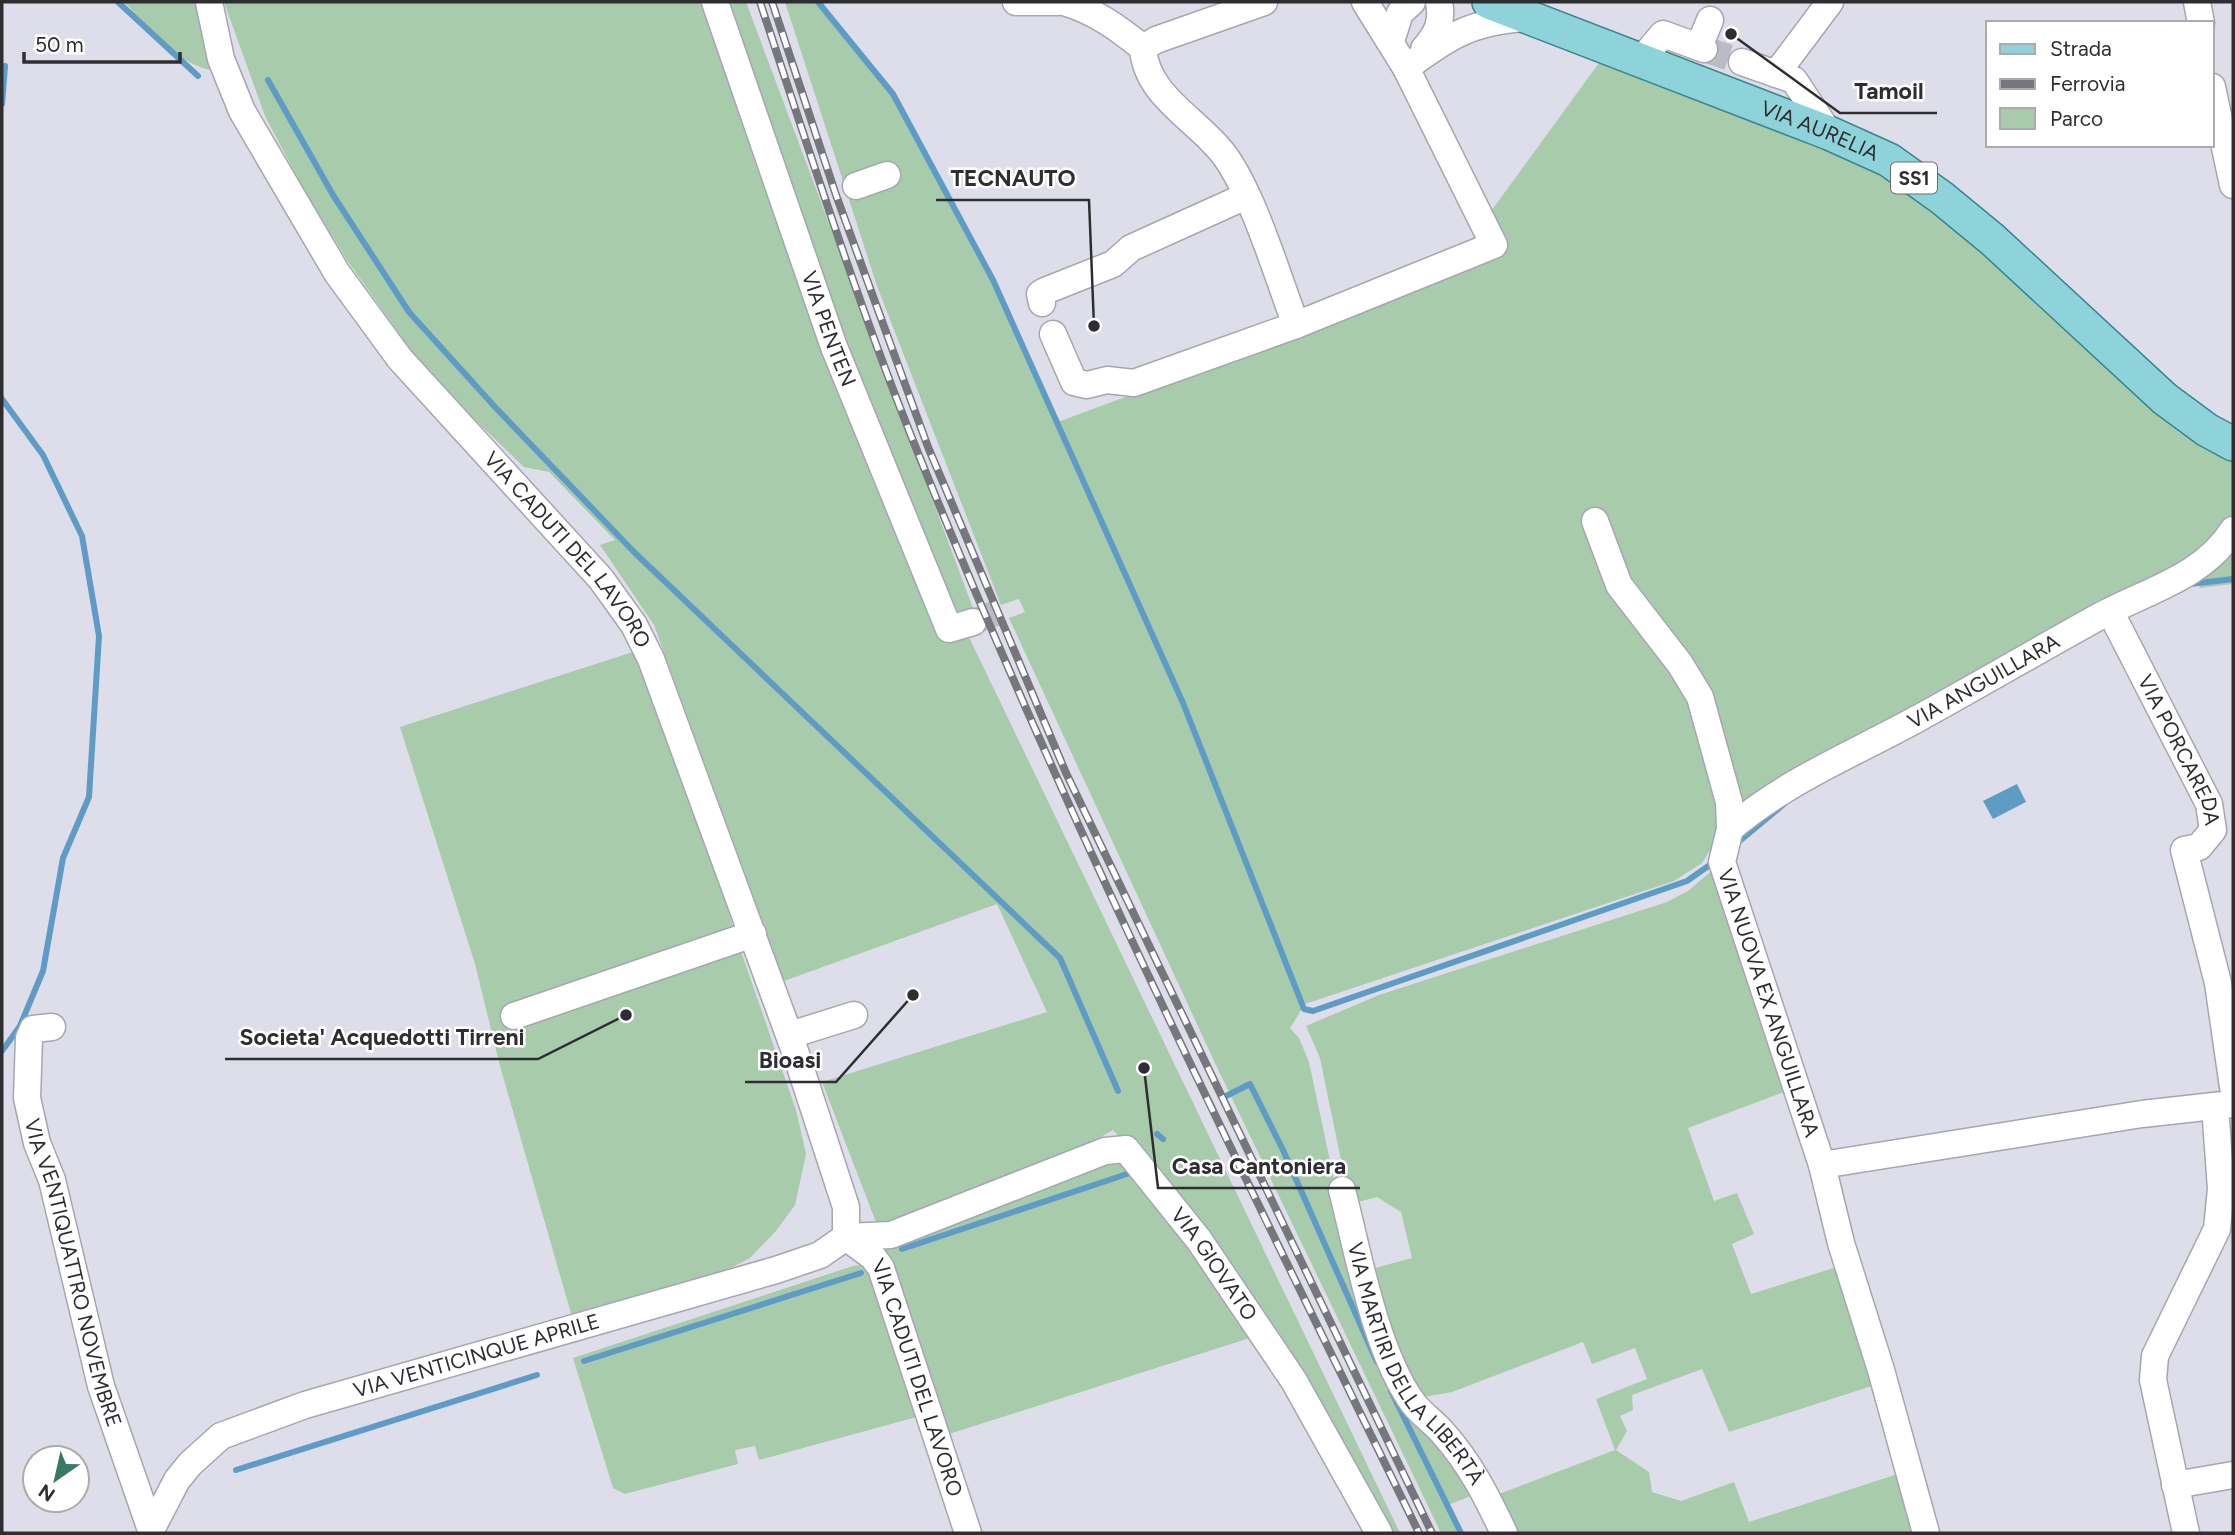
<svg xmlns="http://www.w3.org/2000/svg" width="2235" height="1535" font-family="Figtree,sans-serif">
<rect width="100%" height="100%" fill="#dddee9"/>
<g fill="#a8cbab">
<path d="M 124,2 L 195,2 L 217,71 C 178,67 151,28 124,2 Z"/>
<path d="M 224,2 L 707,2 L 946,641 L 968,635 L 1400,1533 L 1386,1533 L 1183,1209 L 1113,1130 L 1050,1166 L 879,1230 L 822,1082 L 1047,1012 L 997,904 L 784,981 L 654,625 L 600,545 L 615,540 L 549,472 L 524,467 L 431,378 L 349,263 L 304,190 L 265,116 Z"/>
<path d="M 721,2 L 746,2 L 976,616 L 956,622 L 846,360 Z"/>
<path d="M 785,2 L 815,2 L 892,96 L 991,282 L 1055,423 L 1501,258 L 1486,218 L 1599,63 L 1792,132 L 1919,193 L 2233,459 L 2233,522 L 2223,539 L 1720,834 L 1702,863 L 1674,881 L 1305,1004 L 1290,1028 L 1299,1038 L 1309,1062 L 1337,1194 L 1384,1363 L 1479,1493 L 1448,1505 L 1461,1533 L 1441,1533 L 1215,1063 L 1009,618 L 1025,612 L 1019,599 L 1001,605 L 877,286 Z"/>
<path d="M 2233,539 L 2233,584 L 2199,588 L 2232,542 Z"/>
<path d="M 636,651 L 708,842 L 737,940 L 796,1110 L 806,1154 L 795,1205 L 776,1231 L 750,1258 L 708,1280 L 572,1317 L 500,1066 L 475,964 L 400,727 Z"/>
<path d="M 1722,862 L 1795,1088 L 1688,1128 L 1714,1201 L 1737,1193 L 1754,1234 L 1732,1244 L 1751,1294 L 1840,1266 L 1878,1384 L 1729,1432 L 1702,1369 L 1632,1395 L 1633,1410 L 1620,1416 L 1627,1431 L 1616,1450 L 1649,1472 L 1652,1492 L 1681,1501 L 1734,1482 L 1749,1522 L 1901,1473 L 1917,1533 L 1509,1533 L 1491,1497 L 1615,1450 L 1596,1399 L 1647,1379 L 1635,1348 L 1592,1364 L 1583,1342 L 1452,1392 L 1417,1398 L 1401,1368 L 1371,1269 L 1412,1258 L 1401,1212 L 1377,1197 L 1354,1203 L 1342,1165 L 1320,1058 L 1306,1026 L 1379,995 L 1667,902 L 1688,891 Z"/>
<path d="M 1111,1157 L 1126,1164 L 1253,1337 L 946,1435 L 881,1247 Z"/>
<path d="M 866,1264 L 924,1415 L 759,1460 L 755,1446 L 735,1450 L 738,1464 L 625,1494 L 613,1488 L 573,1358 L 853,1266 Z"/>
</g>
<path fill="#5e9cc5" d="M 2017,784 L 2026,802 L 1993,819 L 1983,801 Z"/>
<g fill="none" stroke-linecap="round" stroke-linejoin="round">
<g stroke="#5e9cc5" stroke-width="6">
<path d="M 118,2 L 198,76"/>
<path d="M 818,2 L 893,94 L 993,280 L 1183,703 L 1304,1009 L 1313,1011 L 1687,881 L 1714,862"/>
<path d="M 268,80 L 333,195 L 409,312 L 495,407 L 635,553 L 1060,958 L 1118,1091"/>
<path d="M 2,104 L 5,66"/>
<path d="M 2,399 L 43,455 L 82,536 L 99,636 L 89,797 L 63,858 L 43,971 L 20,1026 L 2,1051"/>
<path d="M 2190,584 L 2233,579"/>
<path d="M 1736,844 L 1784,804"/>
<path d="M 1226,1096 L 1250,1084 L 1283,1150 L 1377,1362"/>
<path d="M 1157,1134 L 1163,1139"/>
<path d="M 902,1249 L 1127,1174"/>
<path d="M 584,1361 L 861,1273"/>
<path d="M 1391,1391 L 1461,1533"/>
<path d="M 236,1470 L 537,1375"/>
</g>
<g stroke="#babbc4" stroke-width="26" stroke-dasharray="26 13" stroke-linecap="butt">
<path d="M 1704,49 L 1742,62"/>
<path d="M 973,622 L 1006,609"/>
</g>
<g stroke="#a5a6b0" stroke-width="29">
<g id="minor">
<path id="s1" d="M 209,2 L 221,59 L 242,111 L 337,273 L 400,359 L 601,579 L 634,625 L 651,659 L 796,1054 L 846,1207 L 846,1237"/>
<path id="s2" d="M 715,2 L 834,347 L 949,629 L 973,622"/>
<path d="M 1016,2 L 1058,2"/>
<path d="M 1064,2 C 1095,11 1118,28 1143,48"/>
<path d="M 1264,2 L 1156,40 L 1143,48 C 1146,97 1199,120 1225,156 C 1254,196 1278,278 1296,325"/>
<path d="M 2197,2 L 2201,23"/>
<path d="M 1391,41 L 1400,13 L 1412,2"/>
<path d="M 1699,47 L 1710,20"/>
<path d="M 1424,49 C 1437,34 1443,22 1439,2"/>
<path d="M 1641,60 L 1663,34 L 1704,49"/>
<path d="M 1742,62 L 1794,80 L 1829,133"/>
<path d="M 1406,68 C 1450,35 1471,22 1527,18"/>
<path d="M 1776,74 L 1830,2"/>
<path d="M 2212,87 L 2233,185"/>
<path d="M 856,186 L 887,175"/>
<path d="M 1042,303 L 1040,294 L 1045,291 L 1113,264 L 1131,248 L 1246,196"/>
<path d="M 1053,334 L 1074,382 L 1087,385 L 1107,380 L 1134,383 L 1296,325 L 1494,245 L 1406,68 L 1365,2"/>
<path id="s3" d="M 1595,521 L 1619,585 L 1680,664 L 1700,697 L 1729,802 L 1730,829 L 1722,862 L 1822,1165 L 1841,1243 L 1881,1370 L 1926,1533"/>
<path id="s4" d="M 2110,611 L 2209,804 L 2213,830 L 2199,847 L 2184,850 L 2218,983 L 2233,1087"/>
<path id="s5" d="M 1730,829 C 1786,781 1853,754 1917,719 C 1979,685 2040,649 2102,615 C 2149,590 2203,577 2233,530"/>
<path d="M 514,1016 L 753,934"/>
<path id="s6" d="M 52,1027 L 33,1029 L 29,1038 L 27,1098 L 37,1143 L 52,1180 L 101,1386 L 151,1530"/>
<path d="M 790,1035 L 854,1015"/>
<path d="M 1822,1165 L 2142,1114 L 2232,1104"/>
<path id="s7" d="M 1342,1190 C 1358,1252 1375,1351 1413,1403 C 1421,1414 1434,1422 1443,1433 C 1470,1463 1487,1497 1504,1533"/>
<path id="s8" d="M 846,1237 L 891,1235 L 1105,1151 L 1126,1149 L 1199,1240 L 1294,1381 L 1379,1533"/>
<path id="s9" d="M 846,1237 L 873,1257 L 881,1268 L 968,1533"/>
<path d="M 2175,1485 L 2233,1475"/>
<path id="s10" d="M 152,1533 L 151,1530 L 177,1480 L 190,1464 L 221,1436 L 305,1405 L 776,1270 L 820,1255 L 846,1237"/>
<path d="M 2186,1533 L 2153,1380 L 2155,1356 L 2217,1229 L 2221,1189 L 2215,1106"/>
</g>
</g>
<g stroke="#3a868e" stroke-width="36">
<g id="major">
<path id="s11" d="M 1489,2 L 1829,133 L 1889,160 L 1942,198 L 1993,240 L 2165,399 L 2207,430 L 2233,444"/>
</g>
</g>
<use href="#minor" stroke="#fff" stroke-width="26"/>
<use href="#major" stroke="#8dd3d9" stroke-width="33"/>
<g stroke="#76767d" stroke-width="8">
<g id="rail">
<path d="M 760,2 C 810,153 858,305 918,453 C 1066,821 1245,1177 1419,1533"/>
<path d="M 772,2 L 836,195 L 928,447 L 1066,773 L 1432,1533"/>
</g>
</g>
<use href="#rail" stroke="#fff" stroke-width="5" stroke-dasharray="16" stroke-linecap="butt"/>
</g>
<g text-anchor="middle" stroke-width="5" stroke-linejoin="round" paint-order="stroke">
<rect fill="#fff" stroke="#6d6d70" stroke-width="2" x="1891" y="162.5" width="46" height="31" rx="5"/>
<g font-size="19" font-weight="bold" fill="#2e2e32">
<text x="1914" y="185">SS1</text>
</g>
<g font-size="21" fill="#2e2e32" stroke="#fff">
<text dy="7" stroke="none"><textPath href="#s11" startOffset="355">VIA AURELIA</textPath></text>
<text dy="7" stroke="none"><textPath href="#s2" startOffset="346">VIA PENTEN</textPath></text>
<text dy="7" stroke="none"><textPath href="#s1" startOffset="663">VIA CADUTI DEL LAVORO</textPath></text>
<text dy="7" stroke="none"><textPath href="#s5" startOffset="294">VIA ANGUILLARA</textPath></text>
<text dy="7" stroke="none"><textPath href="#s4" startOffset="156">VIA PORCAREDA</textPath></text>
<text dy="7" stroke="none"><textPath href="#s3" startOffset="525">VIA NUOVA EX ANGUILLARA</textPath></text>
<text dy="7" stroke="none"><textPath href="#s8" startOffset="441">VIA GIOVATO</textPath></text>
<text dy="7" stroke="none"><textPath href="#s6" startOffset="270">VIA VENTIQUATTRO NOVEMBRE</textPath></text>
<text dy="7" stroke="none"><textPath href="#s10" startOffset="390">VIA VENTICINQUE APRILE</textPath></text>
<text dy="7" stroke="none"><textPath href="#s7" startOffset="192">VIA MARTIRI DELLA LIBERTÀ</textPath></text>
<text dy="7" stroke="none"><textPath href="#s9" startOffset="163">VIA CADUTI DEL LAVORO</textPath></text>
</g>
</g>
<path fill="none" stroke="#2e2e32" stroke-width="2.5" d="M1731 34L1840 113H1937M1094 326L1089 200H936M626 1015L538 1059H225M913 995L836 1082H745M1144 1068L1158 1188H1360"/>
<g fill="#2e2e32" stroke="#fff" stroke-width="2.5">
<circle cx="1731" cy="34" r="7"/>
<circle cx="1094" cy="326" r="7"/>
<circle cx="626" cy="1015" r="7"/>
<circle cx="913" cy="995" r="7"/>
<circle cx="1144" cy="1068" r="7"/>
</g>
<g font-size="23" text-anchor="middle" font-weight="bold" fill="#2e2e32" stroke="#fff" stroke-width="5" stroke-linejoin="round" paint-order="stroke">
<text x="1889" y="99">Tamoil</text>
<text x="1013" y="186">TECNAUTO</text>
<text x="382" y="1045">Societa' Acquedotti Tirreni</text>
<text x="790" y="1068">Bioasi</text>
<text x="1259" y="1174">Casa Cantoniera</text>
</g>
<rect width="2235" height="1535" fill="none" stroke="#2e2e32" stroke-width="7"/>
<rect x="1986" y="21" width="228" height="126" fill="#ffffff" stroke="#ababad" stroke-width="2"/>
<rect x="2000" y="44" width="35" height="10" fill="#8dd3d9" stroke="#ababad" stroke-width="2"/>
<text x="2050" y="56" font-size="21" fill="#2e2e32">Strada</text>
<rect x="2000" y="79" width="35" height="10" fill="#76767d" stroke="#ababad" stroke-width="2"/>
<text x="2050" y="91" font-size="21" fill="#2e2e32">Ferrovia</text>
<rect x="2000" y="108" width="35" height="21" fill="#a8cbab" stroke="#ababad" stroke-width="2"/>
<text x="2050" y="126" font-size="21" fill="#2e2e32">Parco</text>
<g transform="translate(56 1479) rotate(214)"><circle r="33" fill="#ffffff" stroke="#ababad" stroke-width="2"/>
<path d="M0-5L12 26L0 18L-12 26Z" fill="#387968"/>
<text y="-10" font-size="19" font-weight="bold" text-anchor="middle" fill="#2e2e32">N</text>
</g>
<path d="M24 52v10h156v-10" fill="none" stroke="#2e2e32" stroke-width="3.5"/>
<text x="35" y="52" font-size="21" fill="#2e2e32" stroke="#ffffff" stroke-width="5" paint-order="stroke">50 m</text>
</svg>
